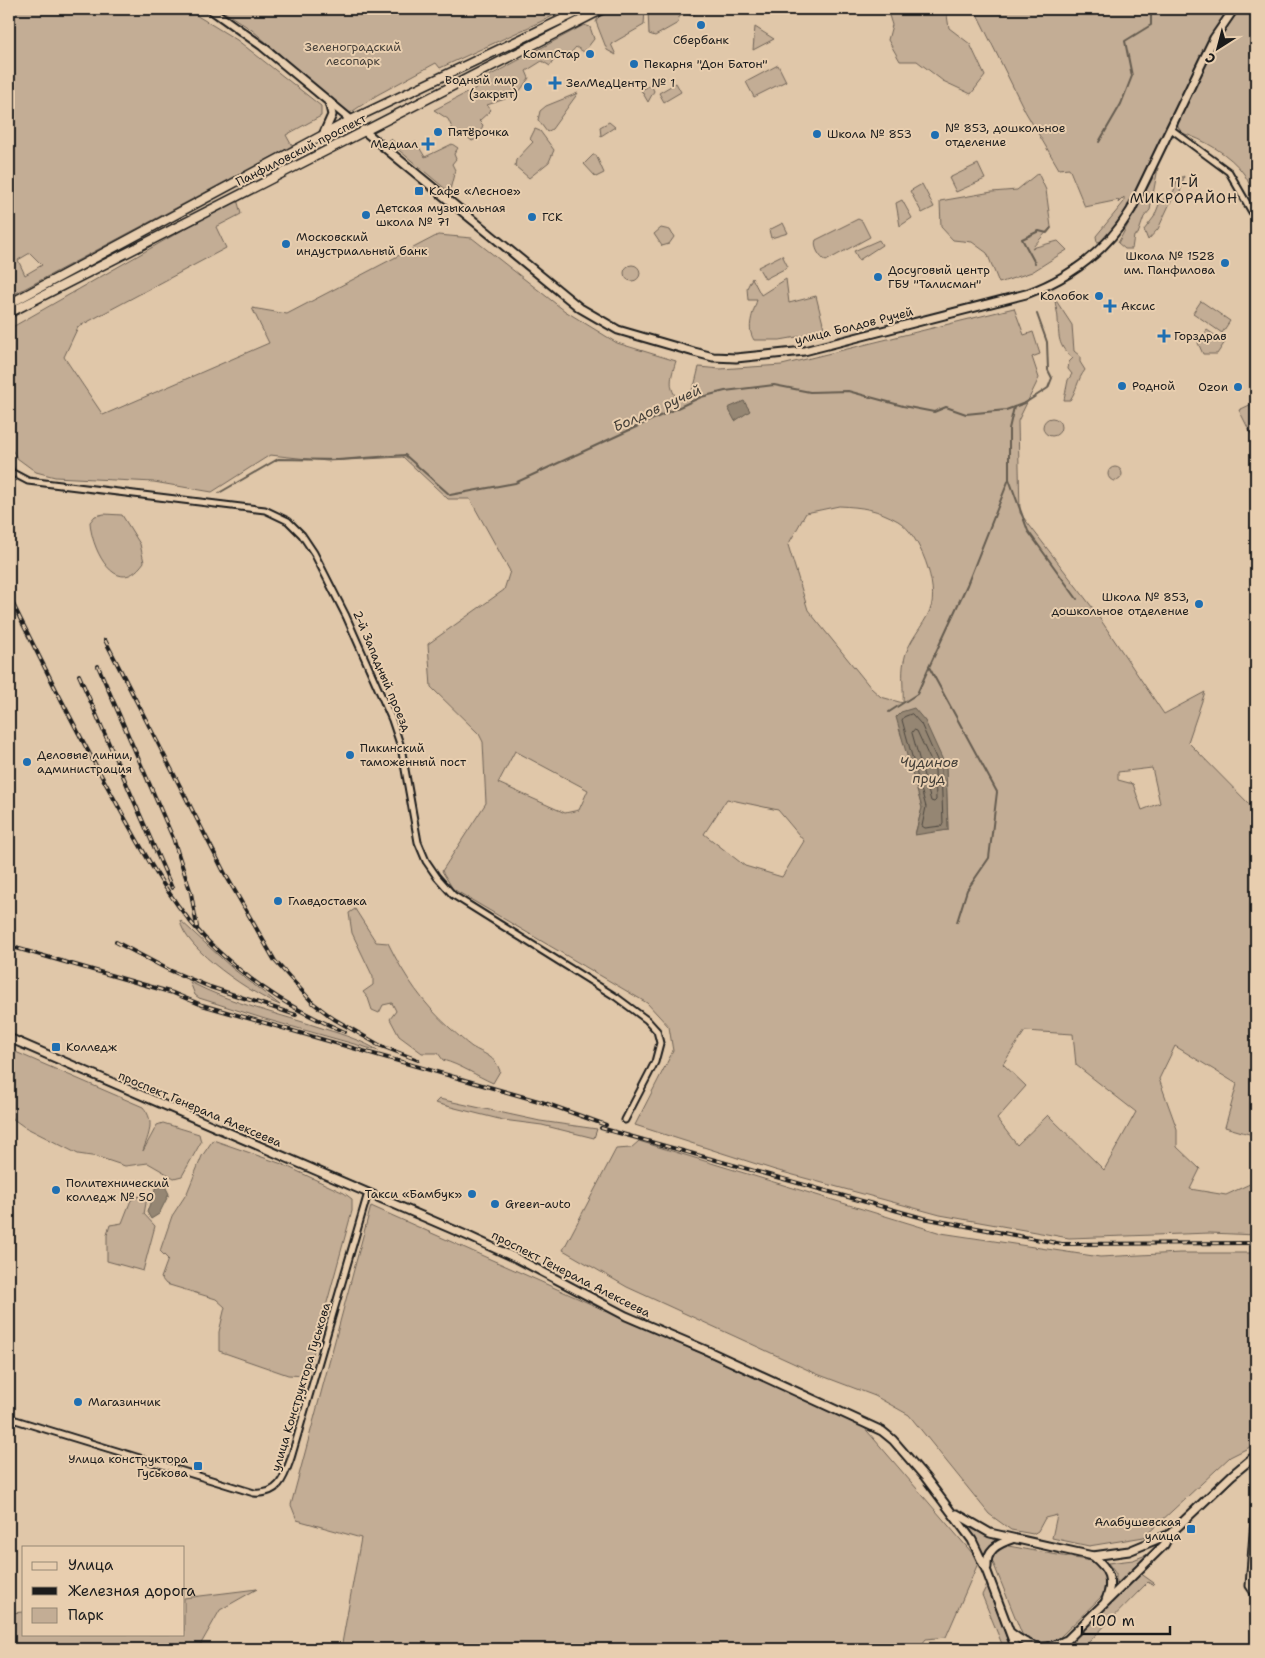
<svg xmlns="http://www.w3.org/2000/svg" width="1265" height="1658" font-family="'Shantell Sans',sans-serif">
<rect width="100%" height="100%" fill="#e0c7a9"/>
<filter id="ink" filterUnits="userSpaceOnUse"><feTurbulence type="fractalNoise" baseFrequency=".02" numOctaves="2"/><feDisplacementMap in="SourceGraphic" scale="10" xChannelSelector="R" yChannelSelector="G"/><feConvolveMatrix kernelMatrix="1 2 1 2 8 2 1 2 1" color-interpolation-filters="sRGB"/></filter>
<g filter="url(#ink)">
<g fill="#c3ad95" stroke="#706458" fill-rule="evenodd">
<path d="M 9,9 L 186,9 L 237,40 L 321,106 L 321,116 L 286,135 L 292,146 L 9,297 ZM 30,253 L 42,265 L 25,275 L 18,260 Z"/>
<path d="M 220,9 L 568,9 L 440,68 L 436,63 L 377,95 L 350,113 L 347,113 L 252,30 Z"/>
<path d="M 614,9 L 645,9 L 644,25 L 611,44 L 616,55 L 607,50 L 596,22 L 599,16 Z"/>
<path d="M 648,9 L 704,9 L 691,16 L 686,13 L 679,17 L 678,23 L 655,36 L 649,34 Z"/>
<path d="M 887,9 L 946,9 L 949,28 L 970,44 L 985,76 L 971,94 L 943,81 L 917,61 L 900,61 L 888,40 L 892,25 Z"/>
<path d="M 978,9 L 1229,9 L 1208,42 L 1125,213 L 1103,241 L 1097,242 L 1096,236 L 1124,202 L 1124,197 L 1118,203 L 1119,200 L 1085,207 L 1069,168 L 1059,169 L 1025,111 L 976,12 Z"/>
<path d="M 1239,9 L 1256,9 L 1256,199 C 1252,191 1249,182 1244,174 C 1231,155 1203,139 1182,133 L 1178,127 L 1178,122 L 1211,53 Z"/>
<path d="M 584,25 L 590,27 L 594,39 L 584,52 L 576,47 L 566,58 L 558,53 L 550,66 L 542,61 L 526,71 L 529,78 L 517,95 L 487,105 L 491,110 L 479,121 L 483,125 L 478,138 L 472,141 L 461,132 L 455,134 L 448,119 L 434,110 L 476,88 L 476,83 Z"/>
<path d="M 755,27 L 774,39 L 753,50 Z"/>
<path d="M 778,65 L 786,81 L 754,97 L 746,82 Z"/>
<path d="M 676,83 L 681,92 L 664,102 L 659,93 Z"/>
<path d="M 651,85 L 654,91 L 648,102 L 641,90 Z"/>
<path d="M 578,93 L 552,129 L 547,132 L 538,120 L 540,111 L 546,106 Z"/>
<path d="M 609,122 L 615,127 L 601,136 L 600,127 Z"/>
<path d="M 535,129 L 540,131 L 554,150 L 549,162 L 529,178 L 515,166 L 516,160 L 533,142 L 530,139 Z"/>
<path d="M 391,139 L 402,149 L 416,142 L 425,157 L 452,144 L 458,148 L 454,154 L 456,159 L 452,164 L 455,170 L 450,190 L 448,191 L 388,141 Z"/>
<path d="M 593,155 L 596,155 L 604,173 L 596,177 L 584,164 Z"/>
<path d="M 978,164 L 985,179 L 956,192 L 949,178 Z"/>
<path d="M 1158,168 L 1150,210 L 1144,217 L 1138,234 L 1134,236 L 1132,249 L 1125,249 L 1118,243 Z"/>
<path d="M 1038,173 L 1046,190 L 1051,227 L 1032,248 L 1058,241 L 1067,250 L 1032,272 L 999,283 L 987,253 L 972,242 L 953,240 L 941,227 L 940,201 L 992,192 L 1017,190 Z"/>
<path d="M 1184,176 L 1180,193 L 1171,201 L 1158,229 L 1148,240 L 1144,230 L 1154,217 L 1160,202 L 1174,191 L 1177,180 Z"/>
<path d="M 922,184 L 934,207 L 922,213 L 910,191 Z"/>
<path d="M 237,199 L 241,214 L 216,227 L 226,248 L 78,327 L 64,357 L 103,415 L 269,343 L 252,308 L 287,314 L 438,235 L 472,238 L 565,311 L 617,343 L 676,361 C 672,374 667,386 677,398 L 690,394 L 695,383 L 699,367 L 720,369 L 782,365 L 1014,308 L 1024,335 L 1033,332 L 1040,354 L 1032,357 L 1039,378 L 1018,421 L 1020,513 L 1092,607 L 1164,714 L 1205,692 L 1188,742 L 1256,811 L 1256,999 L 1250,1007 L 1256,1028 L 1256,1136 L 1225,1127 L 1237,1084 L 1175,1046 L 1159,1079 L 1177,1129 L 1177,1147 L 1200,1169 L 1190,1189 L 1226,1195 L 1252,1183 L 1256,1164 L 1256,1235 L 1210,1233 L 1069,1238 L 940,1215 L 775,1170 L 635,1125 L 673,1051 L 669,1027 L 647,1003 L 453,889 L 442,871 L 486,803 L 483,742 L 479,734 L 431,687 L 428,644 L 504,590 L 510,571 L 470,499 L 448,499 L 403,457 L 327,461 L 270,455 L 212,492 L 154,482 L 55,477 L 36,472 L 17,458 L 9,445 L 9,329 ZM 839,506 C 862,507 877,509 898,521 C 919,533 940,587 930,610 C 923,627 907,642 904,661 C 901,674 904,690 903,703 L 881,697 L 871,688 L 808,610 L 788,545 L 806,513 ZM 899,729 L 946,767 L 948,830 L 915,834 L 922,808 L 907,751 ZM 515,751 L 588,790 L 579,810 L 565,813 L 498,783 ZM 1152,768 L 1160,803 L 1142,810 L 1133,784 L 1118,780 L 1118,772 ZM 727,799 L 778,810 L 804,841 L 782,877 L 745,866 L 704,834 ZM 1025,1031 L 1073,1034 L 1076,1065 L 1136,1112 L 1104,1170 L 1048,1115 L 1017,1145 L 997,1119 L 1026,1086 L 1003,1064 Z"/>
<path d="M 902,200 L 912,218 L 900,226 L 896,203 Z"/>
<path d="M 858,219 L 862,221 L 870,237 L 826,261 C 820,258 813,247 816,240 Z"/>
<path d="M 783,223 L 788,233 L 771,238 L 769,230 Z"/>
<path d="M 661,228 L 670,230 L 674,237 L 669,244 L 662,246 L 654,234 Z"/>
<path d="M 879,240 L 882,245 L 859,260 L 854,251 Z"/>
<path d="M 782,255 L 788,267 L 765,279 L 758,267 Z"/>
<circle cx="632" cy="273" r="8"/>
<path d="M 752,278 L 761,295 L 786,279 L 789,303 L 816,296 L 825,332 L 780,340 L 754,340 C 746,328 753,313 757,300 L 748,300 L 747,288 Z"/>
<path d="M 1055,299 L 1072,325 L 1074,351 L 1080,356 L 1080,362 L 1085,370 C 1077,380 1077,390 1070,400 L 1064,400 L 1068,380 L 1072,374 L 1068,369 L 1069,362 L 1073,358 C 1057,346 1059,336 1058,319 C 1058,312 1055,306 1055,299 Z"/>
<path d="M 1201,301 L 1230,321 L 1222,333 L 1193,313 Z"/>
<path d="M 1207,330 L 1225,342 L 1217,354 L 1203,354 L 1198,343 Z"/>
<path d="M 1256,402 L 1256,432 L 1251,434 L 1239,410 Z"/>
<circle cx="1052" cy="427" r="9"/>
<circle cx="1115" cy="474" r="7"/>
<path d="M 104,514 L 122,515 L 140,544 L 144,562 C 117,601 91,549 90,522 L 95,516 Z"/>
<path d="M 355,909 L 376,942 L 388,943 C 404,976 424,1005 451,1029 C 458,1035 465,1042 472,1047 C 484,1054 495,1056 500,1071 L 493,1083 C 475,1075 461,1065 443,1060 L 438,1053 L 422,1053 L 399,1036 L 390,1019 L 396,1011 L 392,1003 L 383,1005 L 379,1013 L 372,1010 L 368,998 L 363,992 L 373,985 L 373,977 L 352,933 L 349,913 Z"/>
<path d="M 180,920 L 232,968 L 280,1005 C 255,996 183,949 180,920 Z"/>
<path d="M 190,982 C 232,1004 280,1014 325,1029 C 344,1035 363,1041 379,1051 L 265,1019 L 199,998 L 195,995 Z"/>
<path d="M 11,1050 L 143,1107 C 156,1122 148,1135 143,1151 L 157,1125 L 163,1123 L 199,1134 L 201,1142 L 182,1176 L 174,1178 L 148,1163 L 125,1166 L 98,1157 L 78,1154 L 23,1126 L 9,1116 L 9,1051 Z"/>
<path d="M 439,1099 L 540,1121 L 597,1129 L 594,1138 L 542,1125 L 503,1120 L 435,1103 Z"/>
<path d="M 213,1140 L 282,1164 L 344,1193 L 352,1199 L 352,1211 L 307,1376 L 288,1375 L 219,1351 L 219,1332 L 225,1307 L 216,1299 L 166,1284 L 161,1278 L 168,1259 L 160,1251 L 172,1216 L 187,1193 L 202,1156 Z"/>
<path d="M 639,1141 L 941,1233 L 1100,1257 L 1180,1253 L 1256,1253 L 1256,1444 L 1230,1457 L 1144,1537 L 1089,1546 L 1052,1538 L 1057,1515 L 1045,1518 L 1038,1531 L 1033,1534 L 1011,1530 L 989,1514 L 909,1415 L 875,1396 L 817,1374 L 627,1287 L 563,1250 L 616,1149 L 631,1148 Z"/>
<path d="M 148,1192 L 144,1214 L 155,1226 L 143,1271 L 107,1261 L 107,1235 L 110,1225 L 122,1223 L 131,1200 Z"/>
<path d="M 371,1206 L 862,1425 L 979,1561 L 946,1637 L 926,1639 L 918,1649 L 341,1649 L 361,1538 L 297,1520 L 291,1505 Z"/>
<path d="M 968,1527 L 996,1540 L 987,1549 L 984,1557 Z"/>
<path d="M 1003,1545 L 1096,1562 L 1108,1578 L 1105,1592 L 1102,1596 L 1058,1639 L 1041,1644 L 1031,1641 L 1022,1634 L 992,1560 L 995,1550 Z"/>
<path d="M 1154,1552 L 1116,1589 L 1116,1574 L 1108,1563 L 1133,1560 Z"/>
<path d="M 1140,1573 L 1154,1583 L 1152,1585 L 1148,1582 L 1082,1649 L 1065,1649 Z"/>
<path d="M 987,1585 L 1011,1649 L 1004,1649 L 982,1595 Z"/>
<path d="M 257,1589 L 220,1610 L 198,1649 L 9,1649 L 9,1613 L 24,1612 L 24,1634 L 184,1634 L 184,1598 Z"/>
</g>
<g fill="#958673" stroke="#655c50">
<path d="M 744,401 L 750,411 L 735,421 L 728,408 Z"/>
<path d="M 914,708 L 925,721 L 946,767 L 948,830 L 915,835 L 922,808 L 896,717 L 901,712 Z"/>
<path d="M 164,1184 L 169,1194 L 159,1214 L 151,1219 L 147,1212 L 156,1186 Z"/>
</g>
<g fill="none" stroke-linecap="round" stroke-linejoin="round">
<g stroke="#4c463f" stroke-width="1">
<path d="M 912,714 L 921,724 L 941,769 L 943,823 L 941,826 L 925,828 L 922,826 L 926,807 L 902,720 L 904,717 Z"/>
<path d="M 914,730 L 917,731 L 935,770 L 936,800 L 934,802 L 931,801 L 912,733 Z"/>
</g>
<g stroke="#655c50" stroke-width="2">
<path d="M 1099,142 L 1121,104 L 1132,76 L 1125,41 L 1151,25 L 1151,9"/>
<path d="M 1035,263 L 1022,239 L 1039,231 L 1047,233 L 1051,228"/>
<path d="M 1014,407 L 1009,429 L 1009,479 L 1028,531 L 1077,599"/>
<path d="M 219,493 L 278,459 L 338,460 L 405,455 L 450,495 L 515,483 L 701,397 L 725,391 L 774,385 L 810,392 L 848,391 L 903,406 L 934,412 L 946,407 L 966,414 L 1006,410 L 1025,403 L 1048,388 L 1052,378 L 1048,370 L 1047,342 L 1037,314"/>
<path d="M 889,712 L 917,694 L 929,667"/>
<path d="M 957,922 L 967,890 L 989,858 L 997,792 L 929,667 L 967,585 L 1009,479"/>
</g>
<g stroke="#1c1c1c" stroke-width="9">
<g id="street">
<path d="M 1171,129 L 1229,172 L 1256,219"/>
<path d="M 9,471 L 28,481 L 265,510 L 288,521 L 302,535 L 314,553 L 346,616 L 392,720 L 401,747 L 418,842 L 426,861 L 437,877 L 453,895 L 616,997 L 647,1020 L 657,1031 L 660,1043 L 655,1062 L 625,1120"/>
<path d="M 9,1418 L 254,1493 C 279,1495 284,1478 291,1458 L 368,1193"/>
<path d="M 1256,1494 L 1249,1586 L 1256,1596"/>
</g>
</g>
<g stroke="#1c1c1c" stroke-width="11">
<g id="secondary">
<path d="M 210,9 L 262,46 L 351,120"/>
<path d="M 363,130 L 580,308 L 618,330 L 694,352 L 713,357 L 736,358 L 804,351 L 1026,294 C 1070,278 1107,250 1131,210 L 1214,38 L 1234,9"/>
<path d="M 323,135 L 332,115 L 329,102"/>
<path d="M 9,469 L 9,471"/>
<path d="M 9,1038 L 468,1236 L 516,1258 L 626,1316 L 708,1351 L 882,1431 L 893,1440 L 925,1477 L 972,1540 L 987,1572 L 1016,1649"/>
<path d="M 957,1514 L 990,1533 L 1093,1556 L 1129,1551 L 1170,1534"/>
<path d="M 1093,1556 C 1109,1569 1114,1580 1106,1600"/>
<path d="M 987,1567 C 986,1550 997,1544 1012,1539"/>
<path d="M 1011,1633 C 1029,1647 1043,1652 1064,1641"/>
<path d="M 1060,1649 L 1067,1640 L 1164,1545 L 1170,1534 L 1232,1475 L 1256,1455"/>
</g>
</g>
<g stroke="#1c1c1c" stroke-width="11">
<g id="primary">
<path d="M 9,304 L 351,120 L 584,9"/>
<path d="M 9,313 L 603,9"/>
</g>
</g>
<use href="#street" stroke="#e8ceaf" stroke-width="5"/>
<use href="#secondary" stroke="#e8ceaf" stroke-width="7"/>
<use href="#primary" stroke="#e8ceaf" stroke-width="8"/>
<g stroke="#1c1c1c" stroke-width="4">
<g id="rail">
<path d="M 9,596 C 42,663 76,730 112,795 C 142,849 172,909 218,951 C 259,989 294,1010 345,1032"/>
<path d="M 105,640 L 224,872 L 275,961 L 313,1003 L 334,1019 L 381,1046"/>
<path d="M 98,666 L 173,838 L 191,893 L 197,927"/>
<path d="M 79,675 L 172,888"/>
<path d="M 116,942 L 169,970 L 210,987 L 296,1015"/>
<path d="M 9,946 L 173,993 L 202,1005 L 542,1102 L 606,1125"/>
<path d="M 376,1044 L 418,1060"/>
<path d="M 601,1128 L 923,1218 L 1062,1244 L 1256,1243"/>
</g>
</g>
<use href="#rail" stroke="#e8ceaf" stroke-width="2" stroke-dasharray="5.5" stroke-linecap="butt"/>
</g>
</g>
<g fill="#1f6fb2" stroke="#e8ceaf" stroke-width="2">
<circle cx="701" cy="25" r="5"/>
<circle cx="590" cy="54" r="5"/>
<circle cx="634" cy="64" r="5"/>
<path d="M552.5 75.5h5v5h5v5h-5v5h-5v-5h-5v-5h5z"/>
<circle cx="528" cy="87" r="5"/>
<circle cx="438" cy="132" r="5"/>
<circle cx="817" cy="134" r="5"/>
<circle cx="935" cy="135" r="5"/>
<path d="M425.5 136.5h5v5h5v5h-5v5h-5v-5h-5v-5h5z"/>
<rect x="414" y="186" width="10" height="10" rx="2.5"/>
<circle cx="366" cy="215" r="5"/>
<circle cx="532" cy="217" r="5"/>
<circle cx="286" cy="244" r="5"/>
<circle cx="1225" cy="263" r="5"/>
<circle cx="878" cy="277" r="5"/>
<circle cx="1099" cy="296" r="5"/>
<path d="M1107.5 298.5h5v5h5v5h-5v5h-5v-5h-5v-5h5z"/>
<path d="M1161.5 328.5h5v5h5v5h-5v5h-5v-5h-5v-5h5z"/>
<circle cx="1122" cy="386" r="5"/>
<circle cx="1238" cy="387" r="5"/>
<circle cx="1199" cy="604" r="5"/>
<circle cx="350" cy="755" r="5"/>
<circle cx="27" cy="762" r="5"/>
<circle cx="278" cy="901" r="5"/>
<rect x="51" y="1042" width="10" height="10" rx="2.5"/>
<circle cx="56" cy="1190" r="5"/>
<circle cx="472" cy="1194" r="5"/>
<circle cx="495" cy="1204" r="5"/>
<circle cx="78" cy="1402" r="5"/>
<rect x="193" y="1461" width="10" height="10" rx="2.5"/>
<rect x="1186" y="1524" width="10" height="10" rx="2.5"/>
</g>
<g text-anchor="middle" stroke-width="4" stroke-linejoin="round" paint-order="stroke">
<g font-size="12" fill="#1c1c1c" stroke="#e8ceaf" text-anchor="start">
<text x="701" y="44" text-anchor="middle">Сбербанк</text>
<text x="580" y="58" text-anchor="end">КомпСтар</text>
<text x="644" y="68">Пекарня "Дон Батон"</text>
<text x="518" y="84" text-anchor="end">Водный мир<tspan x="518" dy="14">(закрыт)</tspan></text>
<text x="566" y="87">ЗелМедЦентр № 1</text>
<text x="945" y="132">№ 853, дошкольное<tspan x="945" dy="14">отделение</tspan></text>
<text x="448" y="136">Пятёрочка</text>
<text x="827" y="138">Школа № 853</text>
<text x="418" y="148" text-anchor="end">Медиал</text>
<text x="429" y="195">Кафе «Лесное»</text>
<text x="376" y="212">Детская музыкальная<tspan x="376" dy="14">школа № 71</tspan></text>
<text x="542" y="221">ГСК</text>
<text x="296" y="241">Московский<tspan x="296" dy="14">индустриальный банк</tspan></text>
<text x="1215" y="260" text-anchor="end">Школа № 1528<tspan x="1215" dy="14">им. Панфилова</tspan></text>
<text x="888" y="274">Досуговый центр<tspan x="888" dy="14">ГБУ "Талисман"</tspan></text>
<text x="1089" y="300" text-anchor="end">Колобок</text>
<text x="1121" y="310">Аксис</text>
<text x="1174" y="340">Горздрав</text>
<text x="1132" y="390">Родной</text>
<text x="1228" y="391" text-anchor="end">Ozon</text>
<text x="1189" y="601" text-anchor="end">Школа № 853,<tspan x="1189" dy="14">дошкольное отделение</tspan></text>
<text x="360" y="752">Пикинский<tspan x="360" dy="14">таможенный пост</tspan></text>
<text x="37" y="759">Деловые линии,<tspan x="37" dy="14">администрация</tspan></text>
<text x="288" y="905">Главдоставка</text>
<text x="66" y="1051">Колледж</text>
<text x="66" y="1187">Политехнический<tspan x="66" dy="14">колледж № 50</tspan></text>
<text x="462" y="1198" text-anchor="end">Такси «Бамбук»</text>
<text x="505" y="1208">Green-auto</text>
<text x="88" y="1406">Магазинчик</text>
<text x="188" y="1463" text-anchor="end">Улица конструктора<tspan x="188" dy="14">Гуськова</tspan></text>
<text x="1181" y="1526" text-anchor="end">Алабушевская<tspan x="1181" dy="14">улица</tspan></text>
</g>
<g font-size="12" fill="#46403a" stroke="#e8ceaf">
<text x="353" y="51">Зеленоградский<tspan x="353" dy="14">лесопарк</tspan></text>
</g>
<g font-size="12" fill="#1c1c1c" stroke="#e8ceaf">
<text transform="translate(301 150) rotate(-27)" y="4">Панфиловский проспект</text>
<text transform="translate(854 326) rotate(-14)" y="4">улица Болдов Ручей</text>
<text transform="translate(382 671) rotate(67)" y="4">2-й Западный проезд</text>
<text transform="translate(200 1109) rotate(23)" y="4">проспект Генерала Алексеева</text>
<text transform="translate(571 1274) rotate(27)" y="4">проспект Генерала Алексеева</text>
<text transform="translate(301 1387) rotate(-73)" y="4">улица Конструктора Гуськова</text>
</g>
<g font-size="14" letter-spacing="1" fill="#1c1c1c" stroke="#e8ceaf">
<text x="1184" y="187">11-Й<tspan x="1184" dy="16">МИКРОРАЙОН</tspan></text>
</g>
<g font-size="14" font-style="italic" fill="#46413a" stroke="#e8ceaf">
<text transform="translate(657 408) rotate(-24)" y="5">Болдов ручей</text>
<text x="929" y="767">Чудинов<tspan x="929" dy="16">пруд</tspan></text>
</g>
</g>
<rect width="1265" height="1658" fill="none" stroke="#e8ceaf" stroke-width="30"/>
<rect x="15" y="15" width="1235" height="1628" fill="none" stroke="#1c1c1c" stroke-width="2" filter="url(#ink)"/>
<rect x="22" y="1546" width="162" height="90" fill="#e8ceaf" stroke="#968774"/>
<rect x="32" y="1562" width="25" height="8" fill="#e8ceaf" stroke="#968774"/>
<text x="68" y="1570" font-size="15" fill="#1c1c1c">Улица</text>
<rect x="32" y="1587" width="25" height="8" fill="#1c1c1c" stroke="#968774"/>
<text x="68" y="1596" font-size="15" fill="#1c1c1c">Железная дорога</text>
<rect x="32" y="1608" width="25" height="15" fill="#c3ad95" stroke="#968774"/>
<text x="68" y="1620" font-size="15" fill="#1c1c1c">Парк</text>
<g transform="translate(1218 48) rotate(216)" stroke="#e8ceaf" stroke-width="4" paint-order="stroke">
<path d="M0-4L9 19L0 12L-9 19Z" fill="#1c1c1c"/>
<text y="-8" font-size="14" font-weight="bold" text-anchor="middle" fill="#1c1c1c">С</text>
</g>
<path d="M1082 1626v8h88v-8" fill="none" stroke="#1c1c1c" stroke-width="2.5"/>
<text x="1090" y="1626" font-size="15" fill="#1c1c1c" stroke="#e8ceaf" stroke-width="4" paint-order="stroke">100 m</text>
</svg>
